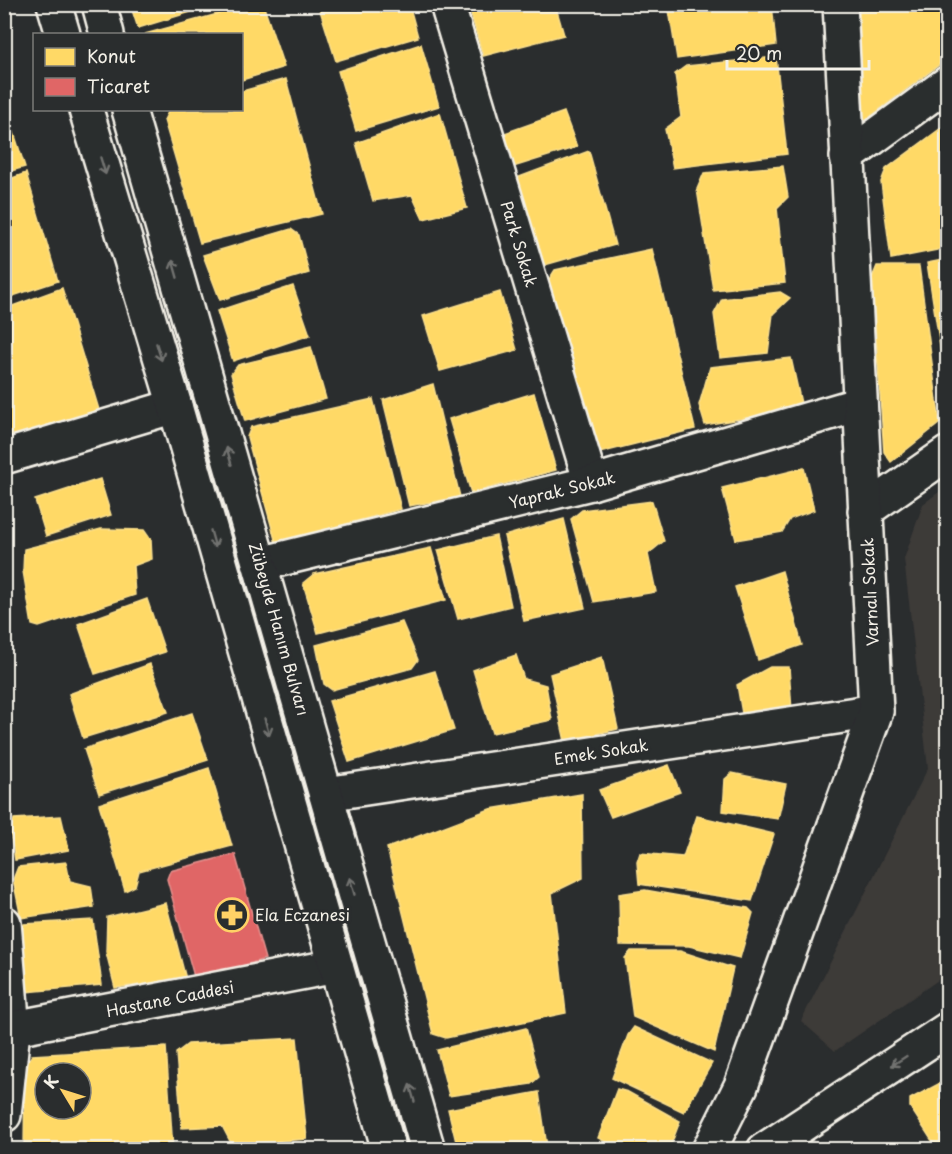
<svg xmlns="http://www.w3.org/2000/svg" width="952" height="1154" font-family="'Playpen Sans',sans-serif">
<rect width="100%" height="100%" fill="#2a2d2e"/>
<filter id="ink" filterUnits="userSpaceOnUse"><feTurbulence type="fractalNoise" baseFrequency=".0167" numOctaves="2"/><feDisplacementMap in="SourceGraphic" scale="12" xChannelSelector="R" yChannelSelector="G"/><feConvolveMatrix kernelMatrix="1 2 1 2 8 2 1 2 1" color-interpolation-filters="sRGB"/></filter>
<g filter="url(#ink)">
<path fill="#3d3a38" d="M 947,486 L 947,974 L 835,1051 L 801,1021 L 928,768 L 904,559 L 923,504 Z"/>
<g fill="#ffd966" stroke="#fce08d" stroke-width="1.5" fill-rule="evenodd">
<path d="M 130,4 L 217,4 L 138,28 Z"/>
<path d="M 254,4 L 263,4 L 284,67 L 242,80 L 242,34 L 145,34 Z"/>
<path d="M 318,4 L 409,4 L 418,37 L 336,61 Z"/>
<path d="M 468,4 L 555,4 L 564,35 L 483,56 Z"/>
<path d="M 668,4 L 772,4 L 776,45 L 677,59 Z"/>
<path d="M 850,4 L 948,4 L 948,58 L 864,121 L 854,108 Z"/>
<path d="M 421,44 L 439,106 L 356,131 L 338,71 Z"/>
<path d="M 776,57 L 787,154 L 673,168 L 665,129 L 681,117 L 675,74 L 686,66 Z"/>
<path d="M 286,79 L 322,214 L 200,243 L 164,120 L 169,110 L 242,110 L 242,91 Z"/>
<path d="M 6,108 L 25,167 L 4,173 L 4,109 Z"/>
<path d="M 564,112 L 577,147 L 513,167 L 502,134 Z"/>
<path d="M 440,113 L 467,208 L 423,219 L 412,195 L 373,201 L 356,143 Z"/>
<path d="M 948,123 L 948,248 L 891,259 L 881,182 L 886,169 Z"/>
<path d="M 589,151 L 615,245 L 541,266 L 514,179 Z"/>
<path d="M 783,166 L 788,197 L 777,208 L 785,283 L 713,290 L 697,189 L 704,173 Z"/>
<path d="M 26,173 L 58,281 L 4,299 L 4,181 Z"/>
<path d="M 291,229 L 299,235 L 309,273 L 220,300 L 203,255 Z"/>
<path d="M 652,249 L 695,429 L 591,455 L 546,284 L 555,270 Z"/>
<path d="M 948,259 L 948,398 L 927,263 Z"/>
<path d="M 877,266 L 919,266 L 940,423 L 891,462 L 884,452 L 872,278 Z"/>
<path d="M 293,286 L 310,335 L 233,361 L 217,311 Z"/>
<path d="M 62,288 L 100,413 L 4,441 L 4,309 Z"/>
<path d="M 500,292 L 517,350 L 440,371 L 423,316 Z"/>
<path d="M 780,292 L 790,298 L 773,314 L 768,353 L 720,358 L 714,314 L 722,299 Z"/>
<path d="M 311,347 L 326,399 L 245,421 L 231,374 L 238,365 Z"/>
<path d="M 791,358 L 802,408 L 705,425 L 699,405 L 710,367 Z"/>
<path d="M 433,384 L 460,497 L 409,506 L 383,400 Z"/>
<path d="M 534,393 L 556,470 L 471,493 L 449,419 Z"/>
<path d="M 373,399 L 401,509 L 276,543 L 247,437 L 251,427 Z"/>
<path d="M 804,468 L 814,510 L 790,519 L 782,532 L 736,540 L 722,488 Z"/>
<path d="M 100,479 L 111,515 L 46,536 L 35,500 Z"/>
<path d="M 652,501 L 664,541 L 648,554 L 656,592 L 594,602 L 571,519 L 582,510 Z"/>
<path d="M 564,519 L 585,608 L 524,621 L 504,536 Z"/>
<path d="M 101,529 L 144,530 L 151,540 L 152,559 L 133,566 L 135,595 L 39,627 L 32,625 L 23,571 L 24,549 Z"/>
<path d="M 496,536 L 511,606 L 458,619 L 438,550 Z"/>
<path d="M 431,548 L 446,600 L 318,633 L 303,583 L 314,574 Z"/>
<path d="M 782,571 L 802,645 L 758,660 L 735,587 Z"/>
<path d="M 147,599 L 165,652 L 95,674 L 78,624 Z"/>
<path d="M 402,622 L 418,660 L 412,668 L 332,690 L 324,684 L 316,645 Z"/>
<path d="M 516,655 L 524,679 L 546,685 L 552,720 L 492,733 L 473,670 Z"/>
<path d="M 602,657 L 618,729 L 565,741 L 550,674 Z"/>
<path d="M 150,664 L 168,712 L 83,738 L 69,694 Z"/>
<path d="M 770,667 L 789,667 L 792,712 L 743,719 L 737,685 Z"/>
<path d="M 435,671 L 454,730 L 349,762 L 329,701 Z"/>
<path d="M 192,713 L 208,760 L 99,794 L 84,749 Z"/>
<path d="M 669,765 L 680,792 L 611,817 L 599,790 Z"/>
<path d="M 209,768 L 232,846 L 139,871 L 135,886 L 125,891 L 99,804 Z"/>
<path d="M 732,773 L 786,784 L 778,819 L 723,811 L 725,779 Z"/>
<path d="M 582,794 L 583,878 L 552,893 L 566,1013 L 446,1038 L 433,1034 L 387,848 L 490,809 Z"/>
<path d="M 61,816 L 69,850 L 15,860 L 10,830 L 14,819 Z"/>
<path d="M 697,816 L 774,834 L 752,901 L 639,884 L 637,862 L 640,853 L 683,857 Z"/>
<path d="M 66,862 L 70,881 L 91,886 L 94,907 L 21,918 L 13,879 L 18,867 Z"/>
<path d="M 645,890 L 748,908 L 753,913 L 740,958 L 689,946 L 620,945 L 619,894 Z"/>
<path d="M 166,903 L 186,979 L 115,988 L 106,952 L 107,917 Z"/>
<path d="M 93,920 L 102,985 L 26,992 L 19,941 L 24,924 Z"/>
<path d="M 631,951 L 680,951 L 733,968 L 714,1052 L 633,1017 L 625,958 Z"/>
<path d="M 634,1027 L 712,1063 L 684,1112 L 612,1078 L 628,1035 Z"/>
<path d="M 526,1028 L 539,1077 L 531,1084 L 449,1096 L 437,1050 Z"/>
<path d="M 297,1038 L 307,1139 L 232,1145 L 222,1126 L 182,1128 L 176,1053 L 188,1044 Z"/>
<path d="M 166,1047 L 173,1150 L 24,1150 L 25,1066 L 32,1055 ZM 45,1073 L 81,1073 L 81,1109 L 45,1109 Z"/>
<path d="M 948,1079 L 948,1150 L 938,1150 L 910,1107 L 910,1099 Z"/>
<path d="M 617,1089 L 628,1092 L 680,1121 L 669,1150 L 621,1150 L 598,1138 Z"/>
<path d="M 539,1092 L 547,1147 L 544,1150 L 458,1150 L 448,1109 Z"/>
</g>
<path fill="#e06666" stroke="#e6908d" stroke-width="1.5" d="M 235,854 L 265,959 L 195,980 L 167,879 L 170,871 Z"/>
<g fill="none" stroke-linecap="round" stroke-linejoin="round">
<g stroke="#f4f1e8" stroke-width="38">
<g id="minor">
<path d="M 447,4 L 591,483"/>
<path d="M 847,157 L 948,83"/>
<path d="M 4,457 L 175,406"/>
<path d="M 865,511 L 948,453"/>
<path d="M 260,564 L 591,483 L 860,404"/>
<path d="M 326,794 L 876,711"/>
<path d="M 4,923 L 13,1030 L 4,1115"/>
<path d="M 4,1030 L 336,966"/>
<path d="M 709,1150 L 741,1086 L 876,711 L 840,4"/>
<path d="M 764,1150 L 948,1029"/>
</g>
</g>
<g stroke="#f4f1e8" stroke-width="38">
<g id="major">
<path d="M 54,4 L 63,34"/>
<path d="M 99,4 L 107,34"/>
<path d="M 86,110 L 175,406 L 389,1150"/>
<path d="M 129,110 L 428,1150"/>
</g>
</g>
<use href="#minor" stroke="#2a2d2e" stroke-width="33"/>
<use href="#major" stroke="#2a2d2e" stroke-width="33"/>
</g>
<defs><path id="oneway-shaft" d="M-6 0H5M1.5-3L5.5 0L1.5 3" fill="none" stroke-width="1.6" stroke-linecap="round" stroke-linejoin="round" transform="scale(1.5)"/></defs>
<g stroke="#71726f">
<use href="#oneway-shaft" transform="translate(103 166) rotate(73)"/>
<use href="#oneway-shaft" transform="translate(175 269) rotate(-106)"/>
<use href="#oneway-shaft" transform="translate(159 352) rotate(73)"/>
<use href="#oneway-shaft" transform="translate(229 456) rotate(-106)"/>
<use href="#oneway-shaft" transform="translate(213 539) rotate(74)"/>
<use href="#oneway-shaft" transform="translate(267 727) rotate(74)"/>
<use href="#oneway-shaft" transform="translate(352 886) rotate(-106)"/>
<use href="#oneway-shaft" transform="translate(899 1061) rotate(147)"/>
<use href="#oneway-shaft" transform="translate(412 1093) rotate(-106)"/>
</g>
</g>
<defs>
<g id="pharmacy-ring" transform="scale(1.725)"><circle r="9.5" fill="#2a2d2e" stroke="#ffd166" stroke-width="1.5"/><path d="M-2-6h4v4h4v4h-4v4h-4v-4h-4v-4h4Z" fill="#ffd166"/></g>
</defs>
<g fill-rule="evenodd">
<use href="#pharmacy-ring" x="232" y="915"/>
</g>
<g text-anchor="middle" stroke-width="6" stroke-linejoin="round" paint-order="stroke">
<g font-size="16" fill="#f4f1e8" stroke="#2a2d2e">
<text transform="translate(519 244) rotate(73)" y="6">Park Sokak</text>
<text transform="translate(562 490) rotate(-14)" y="6">Yaprak Sokak</text>
<text transform="translate(870 592) rotate(-93)" y="6">Varnalı Sokak</text>
<text transform="translate(279 629) rotate(74)" y="6">Zübeyde Hanım Bulvarı</text>
<text transform="translate(601 752) rotate(-9)" y="6">Emek Sokak</text>
<text transform="translate(170 999) rotate(-11)" y="6">Hastane Caddesi</text>
</g>
<g font-size="16" fill="#f4f1e8" stroke="#2a2d2e" text-anchor="start">
<text x="255" y="921">Ela Eczanesi</text>
</g>
</g>
<rect width="952" height="1154" fill="none" stroke="#2a2d2e" stroke-width="24"/>
<rect x="12" y="12" width="928" height="1130" fill="none" stroke="#f4f1e8" stroke-width="2" filter="url(#ink)"/>
<rect x="33" y="33" width="210" height="78" fill="#2a2d2e" stroke="#7b7b78" stroke-width="1.5"/>
<rect x="45" y="48" width="30" height="18" fill="#ffd966" stroke="#7b7b78" stroke-width="1.5"/>
<text x="87" y="63" font-size="18" fill="#f4f1e8">Konut</text>
<rect x="45" y="78" width="30" height="18" fill="#e06666" stroke="#7b7b78" stroke-width="1.5"/>
<text x="87" y="93" font-size="18" fill="#f4f1e8">Ticaret</text>
<g transform="translate(63 1091) rotate(308)"><circle r="28" fill="#2a2d2e" stroke="#7b7b78" stroke-width="1.5"/>
<path d="M0-4.5L10 22L0 15L-10 22Z" fill="#ffd166"/>
<text y="-9" font-size="16" font-weight="bold" text-anchor="middle" fill="#f4f1e8">K</text>
</g>
<path d="M727 60v9h142v-9" fill="none" stroke="#f4f1e8" stroke-width="3"/>
<text x="736" y="60" font-size="18" fill="#f4f1e8" stroke="#2a2d2e" stroke-width="4.5" paint-order="stroke">20 m</text>
</svg>
